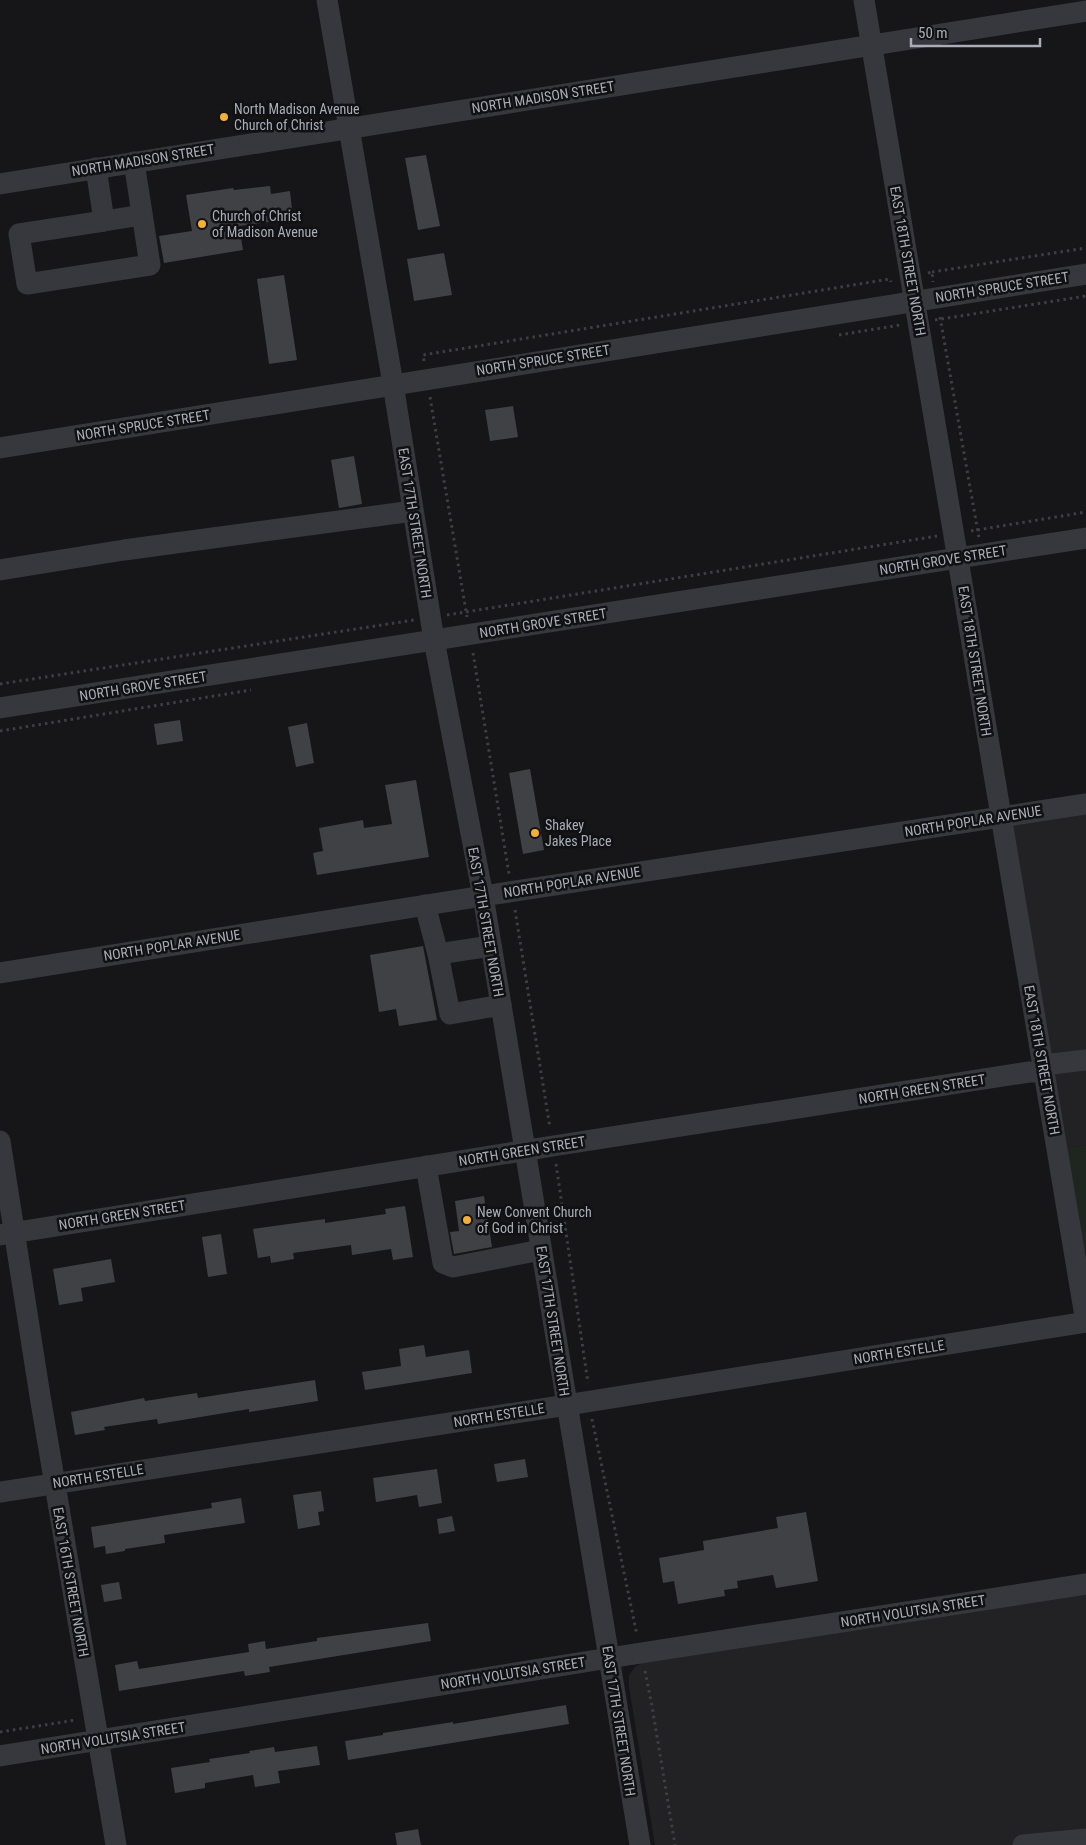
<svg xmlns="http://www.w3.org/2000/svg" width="1086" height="1845" font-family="'Roboto Condensed',sans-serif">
<rect width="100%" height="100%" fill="#161618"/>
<g fill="#222225">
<path d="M 1086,804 L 1086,1145 L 1058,1149 L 1001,817 Z"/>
<path d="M 1086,1591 L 1086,1845 L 655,1845 L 629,1687 L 629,1675 L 635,1667 L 645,1661 Z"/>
</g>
<path fill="#1e261f" d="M 1086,1145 L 1086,1322 L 1058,1149 Z"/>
<g fill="#404145">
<path d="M 426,155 L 440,226 L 418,230 L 405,158 Z"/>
<path d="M 270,186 L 271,194 L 290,191 L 293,219 L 239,226 L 243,250 L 164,263 L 159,236 L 192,231 L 186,195 L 233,188 L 234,190 Z"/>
<path d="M 444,253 L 452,295 L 414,301 L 407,259 Z"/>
<path d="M 284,275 L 297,360 L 269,364 L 257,279 Z"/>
<path d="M 513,406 L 518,437 L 490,441 L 485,410 Z"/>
<path d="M 354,456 L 362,504 L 339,508 L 331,460 Z"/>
<path d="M 180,720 L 183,741 L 157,745 L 154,724 Z"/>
<path d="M 307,723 L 314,763 L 296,767 L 288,727 Z"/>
<path d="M 530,769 L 544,850 L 523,854 L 509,773 Z"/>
<path d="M 416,780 L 429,857 L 317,875 L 313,853 L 323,851 L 319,828 L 363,820 L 364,828 L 392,824 L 385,785 Z"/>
<path d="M 423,946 L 437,1020 L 399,1026 L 396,1009 L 379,1012 L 370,955 Z"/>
<path d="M 484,1196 L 492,1247 L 454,1254 L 450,1232 L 459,1231 L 455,1201 Z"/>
<path d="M 405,1206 L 413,1257 L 393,1260 L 391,1249 L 352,1255 L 351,1245 L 293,1253 L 294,1259 L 271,1263 L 270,1256 L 258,1258 L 253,1229 L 325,1219 L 325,1223 L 386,1214 L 385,1209 Z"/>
<path d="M 221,1234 L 227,1274 L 208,1277 L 202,1237 Z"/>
<path d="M 111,1259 L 115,1282 L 81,1288 L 83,1301 L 59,1305 L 53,1269 Z"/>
<path d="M 424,1345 L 426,1357 L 469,1350 L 472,1373 L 365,1390 L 362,1372 L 401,1366 L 399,1349 Z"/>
<path d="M 315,1380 L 318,1401 L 249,1412 L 249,1409 L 158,1424 L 157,1419 L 104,1427 L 105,1430 L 75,1435 L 71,1412 L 144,1398 L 145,1401 L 197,1393 L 198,1398 Z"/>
<path d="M 525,1459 L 528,1477 L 497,1482 L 494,1464 Z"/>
<path d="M 437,1469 L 442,1503 L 419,1507 L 417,1495 L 376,1502 L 373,1478 Z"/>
<path d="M 321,1491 L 324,1511 L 318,1512 L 320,1525 L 298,1529 L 293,1495 Z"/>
<path d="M 241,1498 L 245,1523 L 164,1535 L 165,1543 L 125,1549 L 125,1551 L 106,1554 L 105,1546 L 94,1548 L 91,1527 L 212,1508 L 211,1503 Z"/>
<path d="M 806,1512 L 818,1581 L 776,1588 L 773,1575 L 737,1581 L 738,1588 L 724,1590 L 725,1596 L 678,1604 L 674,1581 L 663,1583 L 659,1558 L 704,1550 L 703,1541 L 778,1528 L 776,1517 Z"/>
<path d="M 452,1516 L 455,1531 L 439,1534 L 437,1519 Z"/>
<path d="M 119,1582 L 122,1599 L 104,1602 L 101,1585 Z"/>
<path d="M 428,1623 L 431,1641 L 269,1667 L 270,1672 L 245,1676 L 244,1671 L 119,1691 L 115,1665 L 137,1661 L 139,1669 L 249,1652 L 248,1644 L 265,1641 L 266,1649 L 317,1641 L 317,1638 Z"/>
<path d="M 566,1705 L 569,1724 L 348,1760 L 345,1741 L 383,1735 L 383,1733 L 453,1722 L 453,1724 Z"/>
<path d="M 317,1746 L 320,1765 L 278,1771 L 280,1783 L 255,1787 L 253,1775 L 205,1783 L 205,1788 L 175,1793 L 171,1768 L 210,1762 L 209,1759 L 250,1753 L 249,1751 L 274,1747 L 275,1752 Z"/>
<path d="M 418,1829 L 421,1845 L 397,1845 L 395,1833 Z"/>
</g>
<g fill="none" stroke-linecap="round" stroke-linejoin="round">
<g stroke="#3d3f44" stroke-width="3" stroke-dasharray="2.5 4" stroke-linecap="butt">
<path d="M 932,272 L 1086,248"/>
<path d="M 928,273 L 932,272 L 933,282"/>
<path d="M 940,317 L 979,538"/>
<path d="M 935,320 L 1086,296"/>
<path d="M 839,335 L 900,325"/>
<path d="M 424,361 L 423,355 L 890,279 L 891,282"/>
<path d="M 430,397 L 467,617"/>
<path d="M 971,531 L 1086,512"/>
<path d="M 447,615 L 937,536"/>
<path d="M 473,653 L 509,874"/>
<path d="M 0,684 L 414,620"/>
<path d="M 0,731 L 251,690"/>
<path d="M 515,910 L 550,1128"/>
<path d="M 556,1164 L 588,1383"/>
<path d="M 592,1419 L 637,1635"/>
<path d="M 645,1671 L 652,1706 L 675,1845"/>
<path d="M 0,1732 L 76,1720"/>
</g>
<g stroke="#37383d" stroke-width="21">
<path d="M 327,0 L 393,384 L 434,640 L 483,896 L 640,1845"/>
<path d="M 864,0 L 1086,1322"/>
<path d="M 96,168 L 104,221 L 19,234 L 27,284 L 150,265 L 134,162"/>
<path d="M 0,184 C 362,125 724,70 1086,11"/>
<path d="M 104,221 L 142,215"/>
<path d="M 0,448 L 1086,274"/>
<path d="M 0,570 L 124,550 L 413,511"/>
<path d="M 0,708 L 1086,538"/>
<path d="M 425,905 L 438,954"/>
<path d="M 491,946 L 438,954 L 450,1014 L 501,1005"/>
<path d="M 0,973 L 483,896 L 1086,804"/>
<path d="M 1043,1065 L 1086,1060"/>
<path d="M 0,1141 L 40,1396 L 116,1845"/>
<path d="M 426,1166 L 443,1263 L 453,1267 L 541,1250"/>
<path d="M 0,1235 L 553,1146 L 1029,1072 L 1044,1072"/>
<path d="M 0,1492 L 567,1405 L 1086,1322"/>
<path d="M 0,1756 L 609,1658 L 1086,1584"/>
<path d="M 1023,1845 L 1086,1839"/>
</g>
</g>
<g fill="#f2b134" stroke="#111113" stroke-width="2">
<circle cx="224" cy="117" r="5"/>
<circle cx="202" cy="224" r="5"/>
<circle cx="535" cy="833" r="5"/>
<circle cx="467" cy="1220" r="5"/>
</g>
<g text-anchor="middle" stroke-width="5" stroke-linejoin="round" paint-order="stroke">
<g font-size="14" fill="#a8adb8" stroke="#111113">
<text transform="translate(543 97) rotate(-9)" y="5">NORTH MADISON STREET</text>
<text transform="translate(143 160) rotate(-9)" y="5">NORTH MADISON STREET</text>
<text transform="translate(908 261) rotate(80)" y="5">EAST 18TH STREET NORTH</text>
<text transform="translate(1002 287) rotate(-9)" y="5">NORTH SPRUCE STREET</text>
<text transform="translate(543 360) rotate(-9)" y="5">NORTH SPRUCE STREET</text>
<text transform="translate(143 425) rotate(-9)" y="5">NORTH SPRUCE STREET</text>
<text transform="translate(415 523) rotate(81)" y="5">EAST 17TH STREET NORTH</text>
<text transform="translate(943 560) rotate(-9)" y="5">NORTH GROVE STREET</text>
<text transform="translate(543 623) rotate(-9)" y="5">NORTH GROVE STREET</text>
<text transform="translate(975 661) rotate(81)" y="5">EAST 18TH STREET NORTH</text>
<text transform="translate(143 686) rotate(-9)" y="5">NORTH GROVE STREET</text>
<text transform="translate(973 821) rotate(-9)" y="5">NORTH POPLAR AVENUE</text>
<text transform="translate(572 882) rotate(-9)" y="5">NORTH POPLAR AVENUE</text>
<text transform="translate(486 922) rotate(80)" y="5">EAST 17TH STREET NORTH</text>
<text transform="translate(172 945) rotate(-9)" y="5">NORTH POPLAR AVENUE</text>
<text transform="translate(1042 1060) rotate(80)" y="5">EAST 18TH STREET NORTH</text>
<text transform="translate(922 1089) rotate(-9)" y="5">NORTH GREEN STREET</text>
<text transform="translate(522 1151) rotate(-9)" y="5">NORTH GREEN STREET</text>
<text transform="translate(122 1215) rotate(-9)" y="5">NORTH GREEN STREET</text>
<text transform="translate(553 1321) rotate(81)" y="5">EAST 17TH STREET NORTH</text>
<text transform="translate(899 1352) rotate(-9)" y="5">NORTH ESTELLE</text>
<text transform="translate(499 1415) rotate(-9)" y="5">NORTH ESTELLE</text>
<text transform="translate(98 1476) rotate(-9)" y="5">NORTH ESTELLE</text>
<text transform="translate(71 1582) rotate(80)" y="5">EAST 16TH STREET NORTH</text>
<text transform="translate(913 1611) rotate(-9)" y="5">NORTH VOLUTSIA STREET</text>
<text transform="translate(513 1673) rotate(-9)" y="5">NORTH VOLUTSIA STREET</text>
<text transform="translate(619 1721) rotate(81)" y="5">EAST 17TH STREET NORTH</text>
<text transform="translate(113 1738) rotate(-9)" y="5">NORTH VOLUTSIA STREET</text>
</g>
<g font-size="14" fill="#a8adb8" stroke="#111113" text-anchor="start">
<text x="234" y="114">North Madison Avenue<tspan x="234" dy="16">Church of Christ</tspan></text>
<text x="212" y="221">Church of Christ<tspan x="212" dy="16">of Madison Avenue</tspan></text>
<text x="545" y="830">Shakey<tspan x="545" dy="16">Jakes Place</tspan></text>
<text x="477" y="1217">New Convent Church<tspan x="477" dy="16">of God in Christ</tspan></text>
</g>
</g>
<path d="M911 38v8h129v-8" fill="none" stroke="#a8adb8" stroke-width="2.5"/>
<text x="918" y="38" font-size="15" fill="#a8adb8" stroke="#111113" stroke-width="4" paint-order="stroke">50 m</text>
</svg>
